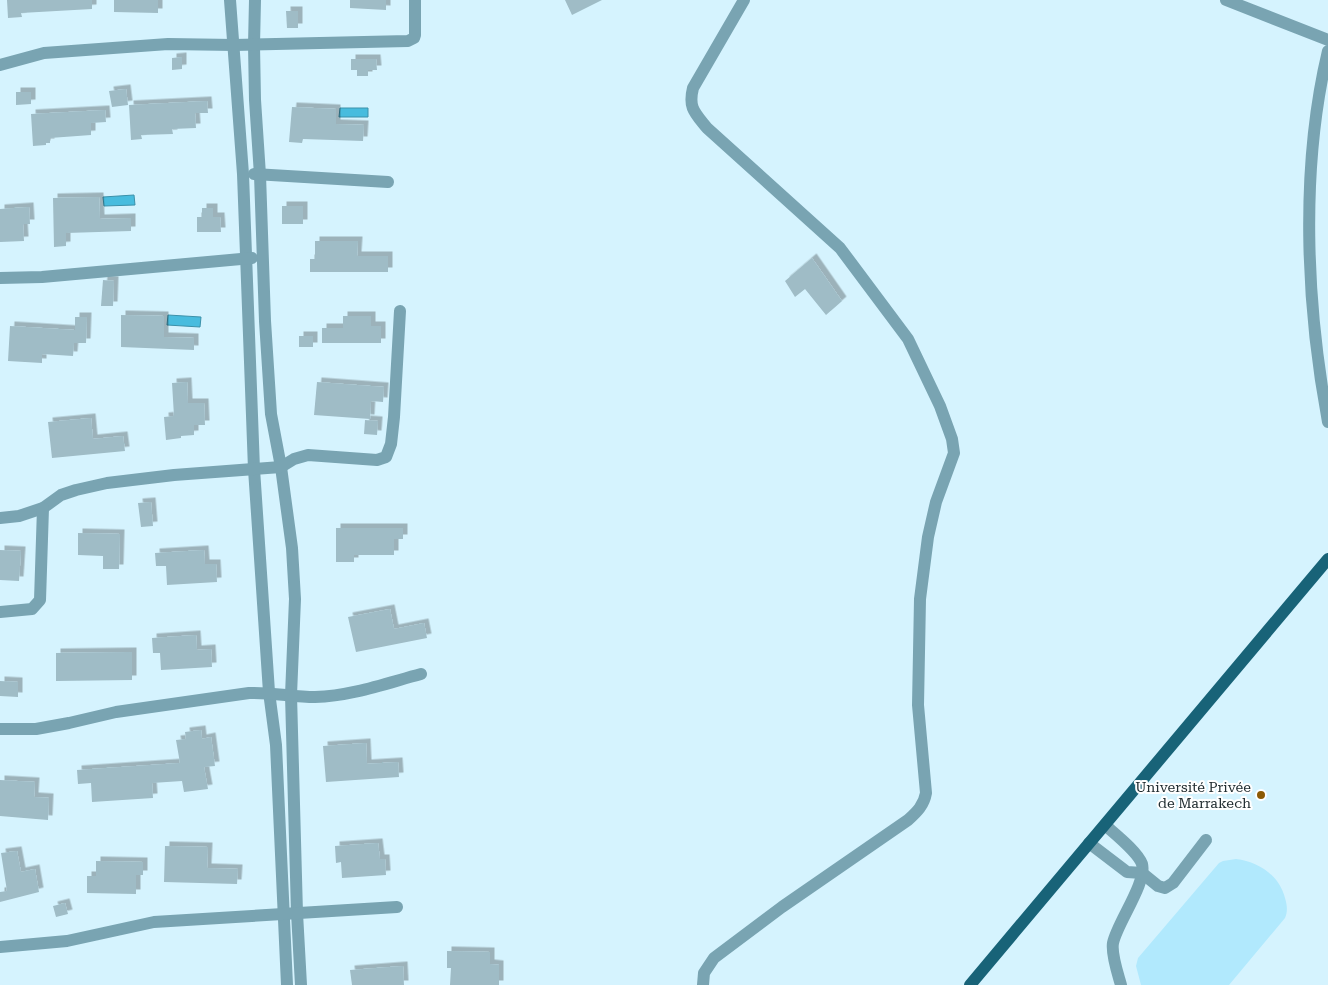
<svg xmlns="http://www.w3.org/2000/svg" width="1328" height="985" font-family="'Roboto Serif',serif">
<defs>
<filter id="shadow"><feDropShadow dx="4.5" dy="-4.5" stdDeviation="0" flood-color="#0004"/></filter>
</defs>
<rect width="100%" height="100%" fill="#d5f3fe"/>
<path fill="#b1e9fd" d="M 1236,859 C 1259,862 1279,875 1285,898 C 1287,905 1288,911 1285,918 L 1229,985 L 1141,985 L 1136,966 L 1138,958 L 1219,863 L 1223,861 Z"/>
<g fill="#48bcde" stroke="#3c91aa">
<path d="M 340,108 L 368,108 L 368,117 L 339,117 Z"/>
<path d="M 134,195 L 135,205 L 104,206 L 103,197 Z"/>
<path d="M 168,315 L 201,317 L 200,327 L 167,325 Z"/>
</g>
<g fill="#9fbcc6" filter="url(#shadow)">
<path d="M 7,0 L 92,0 L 92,9 L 21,13 L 22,17 L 8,18 Z"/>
<path d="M 114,0 L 158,0 L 158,13 L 114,12 Z"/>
<path d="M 350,0 L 386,0 L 386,10 L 350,8 Z"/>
<path d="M 565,0 L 602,0 L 572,15 Z"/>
<path d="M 286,11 L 298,11 L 298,28 L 287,28 Z"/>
<path d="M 182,57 L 182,69 L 172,70 L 172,58 Z"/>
<path d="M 351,59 L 376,59 L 377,70 L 368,70 L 368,76 L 357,76 L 357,70 L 351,70 Z"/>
<path d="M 126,89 L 128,105 L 112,107 L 109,91 Z"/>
<path d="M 16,92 L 31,92 L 31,104 L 16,105 Z"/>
<path d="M 207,101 L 208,113 L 195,113 L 196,128 L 172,129 L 173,134 L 141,135 L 142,139 L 131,140 L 129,105 Z"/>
<path d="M 292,107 L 336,109 L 336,124 L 364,125 L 363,141 L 303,139 L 302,143 L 289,142 Z"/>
<path d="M 105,110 L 106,122 L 91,123 L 91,135 L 50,138 L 50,143 L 46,143 L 46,145 L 33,146 L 31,114 Z"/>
<path d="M 99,197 L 100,219 L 131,218 L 131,231 L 66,233 L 66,246 L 54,247 L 53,198 Z"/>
<rect x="282" y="206" width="21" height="18"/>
<path d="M 29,207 L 30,224 L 23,224 L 24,241 L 0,242 L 0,209 Z"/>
<path d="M 202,208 L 213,208 L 213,217 L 220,217 L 221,232 L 197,232 L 197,217 L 202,217 Z"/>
<path d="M 315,241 L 358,241 L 357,256 L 388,256 L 388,272 L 310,272 L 310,259 L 315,259 Z"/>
<path d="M 812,258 L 842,301 L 826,315 L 805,289 L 795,297 L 785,281 Z"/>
<path d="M 103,280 L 114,281 L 113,306 L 101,306 Z"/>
<path d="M 121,315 L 164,316 L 164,337 L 194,338 L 194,350 L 121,347 Z"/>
<path d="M 343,316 L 371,316 L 371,326 L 381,326 L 381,343 L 322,343 L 322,328 L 343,328 Z"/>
<path d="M 75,317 L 87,317 L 86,343 L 74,343 L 73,356 L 42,354 L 42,363 L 8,361 L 10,326 L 75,330 Z"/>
<rect x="299" y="336" width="14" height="11"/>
<path d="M 187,382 L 188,403 L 204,403 L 205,425 L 194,425 L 194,435 L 181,436 L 181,438 L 166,440 L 164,417 L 174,416 L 172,383 Z"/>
<path d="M 317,382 L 384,387 L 383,402 L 371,401 L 370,419 L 314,415 Z"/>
<path d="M 91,418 L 93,439 L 123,436 L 125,451 L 52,458 L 48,422 Z"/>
<path d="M 365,420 L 378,421 L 377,435 L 364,434 Z"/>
<path d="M 151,502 L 153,526 L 141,527 L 138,503 Z"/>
<path d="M 336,528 L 403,528 L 403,539 L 394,539 L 394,555 L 354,555 L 354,562 L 336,562 Z"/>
<path d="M 78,533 L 120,534 L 119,569 L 103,569 L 103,556 L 78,555 Z"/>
<path d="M 0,550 L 21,551 L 19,581 L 0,580 Z"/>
<path d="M 204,550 L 205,564 L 216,564 L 217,582 L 167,585 L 166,566 L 156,566 L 155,553 Z"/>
<path d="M 390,609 L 394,629 L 424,623 L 427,638 L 356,652 L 348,617 Z"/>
<path d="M 196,635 L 197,650 L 211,649 L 212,667 L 161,670 L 160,653 L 153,653 L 152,638 Z"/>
<path d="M 132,652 L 132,680 L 56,681 L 56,653 Z"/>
<path d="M 0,681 L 18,682 L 18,697 L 0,696 Z"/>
<path d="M 201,730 L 202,739 L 211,737 L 215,766 L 204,767 L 208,789 L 184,792 L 182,781 L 152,783 L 153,798 L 92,802 L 91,783 L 78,784 L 77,770 L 180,763 L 176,740 L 186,739 L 185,732 Z"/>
<path d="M 366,743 L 367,764 L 398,762 L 399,777 L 326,782 L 323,746 Z"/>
<path d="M 0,780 L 35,782 L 34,797 L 49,798 L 48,820 L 0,816 Z"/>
<path d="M 378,843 L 380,859 L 385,859 L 386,875 L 342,878 L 341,862 L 336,863 L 335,846 Z"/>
<path d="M 165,846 L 208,847 L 207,868 L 238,869 L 237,884 L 164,882 Z"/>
<path d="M 17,851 L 21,872 L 35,869 L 39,892 L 0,902 L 0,892 L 7,891 L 1,853 Z"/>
<path d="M 96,861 L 143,862 L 143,875 L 136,875 L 136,894 L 87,893 L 87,876 L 96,876 Z"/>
<path d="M 65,903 L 68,914 L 56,917 L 53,906 Z"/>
<path d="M 447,951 L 490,952 L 490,964 L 499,965 L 499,985 L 450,985 L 451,968 L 447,968 Z"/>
<path d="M 403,966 L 404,985 L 352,985 L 350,970 Z"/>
</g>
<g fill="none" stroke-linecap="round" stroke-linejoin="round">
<g stroke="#79a4b2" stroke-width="12">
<path d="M 230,0 L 243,174 L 254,469 L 269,692 L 276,745 L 287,985"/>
<path d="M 255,0 L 254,45 L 255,100 L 260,175 L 265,321 L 271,414 L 281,467 L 292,548 L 295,599 L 291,695 L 297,913 L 301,985"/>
<path d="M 1226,0 L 1328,40"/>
<path d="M 1328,51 C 1300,168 1306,304 1328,422"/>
<path d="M 0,65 L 44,53 L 168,44 L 234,45 L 408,41 L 414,38 L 415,35 L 415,0"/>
<path d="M 254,174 L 388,182"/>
<path d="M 0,278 L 42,277 L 252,258"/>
<path d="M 0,518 L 19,516 L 43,508 L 61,495 L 76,490 L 107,483 L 174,475 L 281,467 L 294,459 L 308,455 L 377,460 L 386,457 L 391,444 L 394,417 L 400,311"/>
<path d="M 0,612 L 32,609 L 40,600 L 43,508"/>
<path d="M 0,729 L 36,729 L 69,723 L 116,712 L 249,693 C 272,692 293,697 315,697 C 351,696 387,683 421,674"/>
<path d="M 1105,825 C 1115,834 1138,852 1142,864 C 1147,883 1117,923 1113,943 C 1111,954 1118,974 1121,985"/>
<path d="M 1089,843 L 1127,872 L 1142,873 L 1158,886 L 1165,888 L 1173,883 L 1206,840"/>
<path d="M 0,947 L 67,941 L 154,922 L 397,907"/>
<path d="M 703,985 L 704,973 L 714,958 L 782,907 L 908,820 C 917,812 924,805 926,793 L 918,705 L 920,599 L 928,537 L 936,502 L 954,453 L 952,439 L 940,406 L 908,339 L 840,248 L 707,128 C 695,113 688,108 693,88 L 744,0"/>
</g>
<path stroke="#186378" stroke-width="12" d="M 970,985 L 1328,559"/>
</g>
<circle fill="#8c5a04" stroke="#fff" stroke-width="2" cx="1261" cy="795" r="5"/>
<g text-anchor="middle" stroke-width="4" stroke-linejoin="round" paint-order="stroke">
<g font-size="14" fill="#212d31" stroke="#fff" text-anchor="end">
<text x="1251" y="792">Université Privée<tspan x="1251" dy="16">de Marrakech</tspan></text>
</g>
</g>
</svg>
